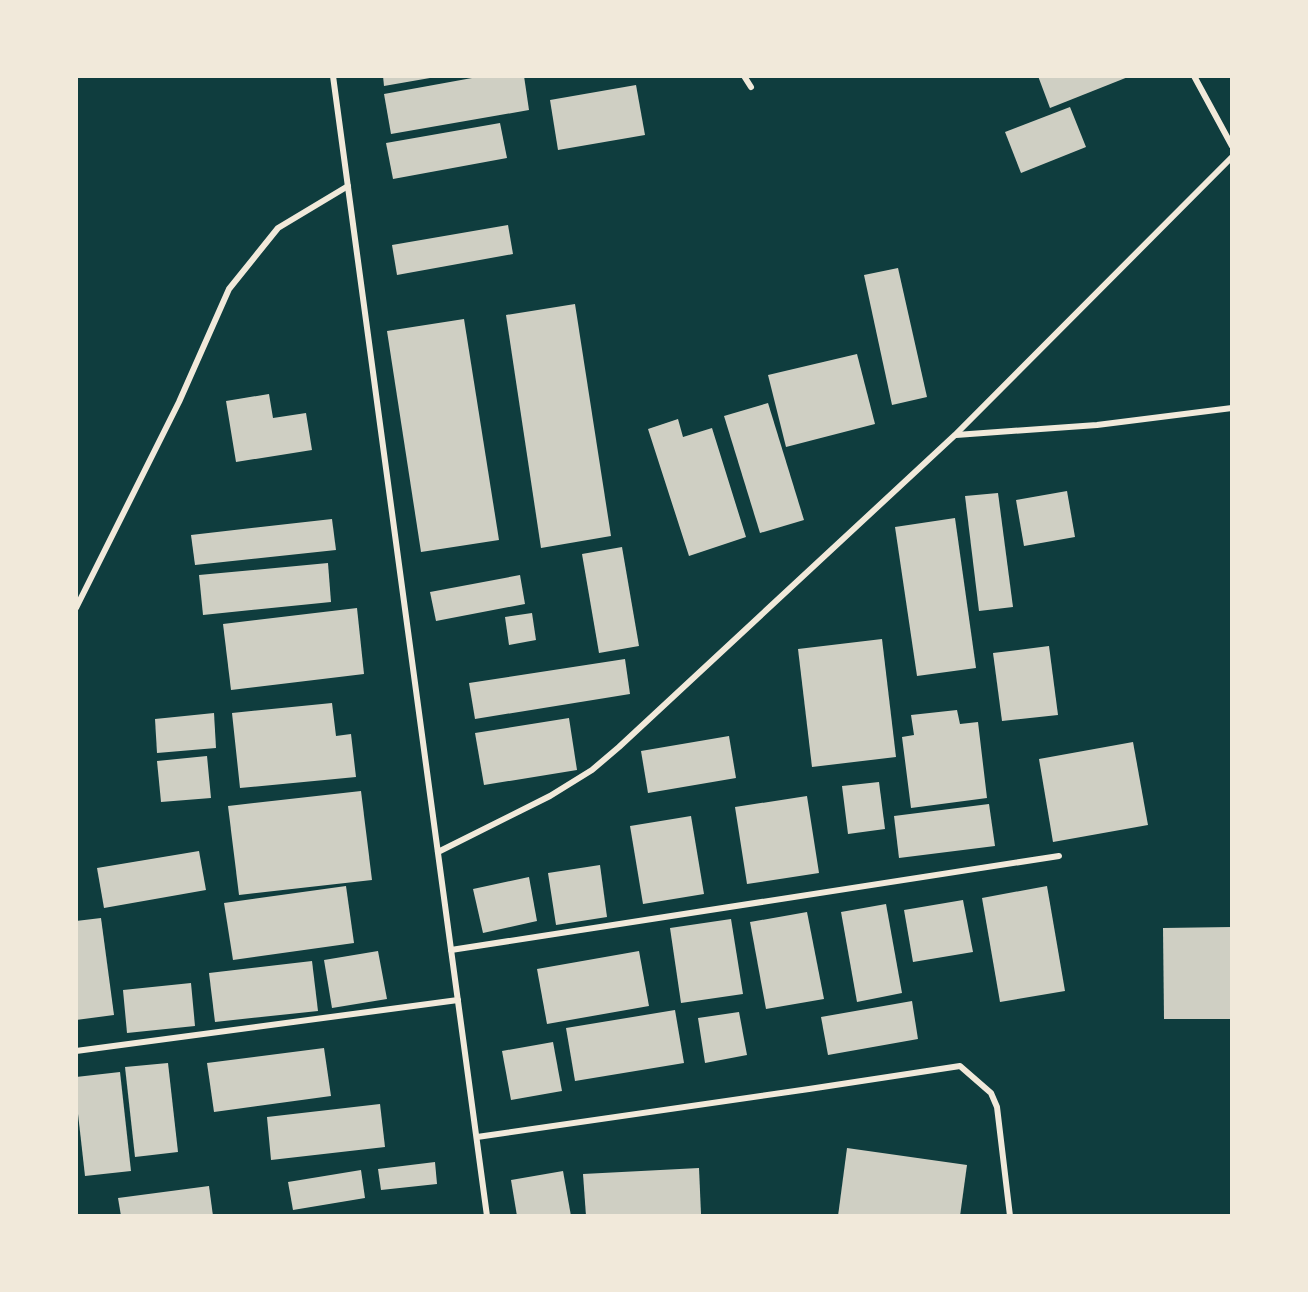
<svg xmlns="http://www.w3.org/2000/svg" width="1308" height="1292" font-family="'Playfair Display',serif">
<rect width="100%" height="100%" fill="#0f3d3e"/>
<g fill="#cfcfc3">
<path d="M 383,76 L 430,76 L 430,78 L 384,86 Z"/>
<path d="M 483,76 L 524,76 L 529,110 L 391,134 L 384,94 Z"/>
<path d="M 1038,76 L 1128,76 L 1128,77 L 1050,108 Z"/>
<path d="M 636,85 L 645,135 L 558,150 L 550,100 Z"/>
<path d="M 1070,107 L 1086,147 L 1021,173 L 1005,132 Z"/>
<path d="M 500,123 L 507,158 L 393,179 L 386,143 Z"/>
<path d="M 508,225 L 513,254 L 397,275 L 392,245 Z"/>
<path d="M 898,268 L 927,397 L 892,405 L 864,275 Z"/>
<path d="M 575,304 L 611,536 L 541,548 L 506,315 Z"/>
<path d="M 464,319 L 499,540 L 421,552 L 387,331 Z"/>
<path d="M 857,354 L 875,424 L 786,447 L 768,375 Z"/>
<path d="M 269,394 L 273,418 L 306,413 L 312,450 L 236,462 L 226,401 Z"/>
<path d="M 768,403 L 804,520 L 760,533 L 724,416 Z"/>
<path d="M 678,419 L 683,437 L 712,428 L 746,537 L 689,556 L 648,429 Z"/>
<path d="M 1067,491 L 1075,537 L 1024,546 L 1016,500 Z"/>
<path d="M 998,493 L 1013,607 L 979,611 L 965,496 Z"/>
<path d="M 955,518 L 976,668 L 917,676 L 895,527 Z"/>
<path d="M 332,519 L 336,550 L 195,565 L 191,535 Z"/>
<path d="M 622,547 L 639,646 L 599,653 L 582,554 Z"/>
<path d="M 328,563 L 331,602 L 203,615 L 199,575 Z"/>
<path d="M 520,575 L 525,604 L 436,621 L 430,592 Z"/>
<path d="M 357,608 L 364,674 L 231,690 L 223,624 Z"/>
<path d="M 532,613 L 536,640 L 509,645 L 505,617 Z"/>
<path d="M 882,639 L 896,757 L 812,767 L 798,649 Z"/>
<path d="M 1049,646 L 1058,715 L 1002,721 L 993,653 Z"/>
<path d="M 625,659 L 630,694 L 475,719 L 469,683 Z"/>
<path d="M 332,703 L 336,736 L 351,734 L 356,777 L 240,788 L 232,713 Z"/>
<path d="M 957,710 L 960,724 L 978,722 L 987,798 L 911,808 L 902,737 L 914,735 L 911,715 Z"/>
<path d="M 214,713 L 216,748 L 157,753 L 155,719 Z"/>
<path d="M 569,718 L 577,770 L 484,785 L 475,733 Z"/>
<path d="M 729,736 L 736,778 L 648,793 L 641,751 Z"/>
<path d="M 1133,742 L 1148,825 L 1053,842 L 1039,759 Z"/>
<path d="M 207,756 L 211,798 L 161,802 L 157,761 Z"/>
<path d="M 879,782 L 885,829 L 848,834 L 842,786 Z"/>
<path d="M 361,791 L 372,880 L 239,895 L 228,806 Z"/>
<path d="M 807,796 L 819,873 L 747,884 L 735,807 Z"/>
<path d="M 989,804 L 995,846 L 899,858 L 894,816 Z"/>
<path d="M 691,816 L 704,894 L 643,904 L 630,826 Z"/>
<path d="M 199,851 L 206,890 L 104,908 L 97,868 Z"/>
<path d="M 600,865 L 607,917 L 556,925 L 548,873 Z"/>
<path d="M 529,877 L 537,921 L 483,933 L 473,889 Z"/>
<path d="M 346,886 L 354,943 L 233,960 L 224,903 Z"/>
<path d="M 1047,886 L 1065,991 L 1000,1002 L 982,898 Z"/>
<path d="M 963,900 L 973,952 L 913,962 L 904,910 Z"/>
<path d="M 886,904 L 902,993 L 857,1002 L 841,912 Z"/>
<path d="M 807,912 L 824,999 L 766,1009 L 750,922 Z"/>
<path d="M 101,918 L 114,1015 L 76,1020 L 76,921 Z"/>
<path d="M 731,919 L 743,994 L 681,1003 L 670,928 Z"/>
<path d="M 1232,927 L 1232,1019 L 1164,1019 L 1163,928 Z"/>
<path d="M 378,951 L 387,999 L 332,1008 L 324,960 Z"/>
<path d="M 639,951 L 649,1006 L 547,1024 L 537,969 Z"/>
<path d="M 312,961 L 318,1011 L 215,1022 L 209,973 Z"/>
<path d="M 191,983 L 195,1026 L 127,1033 L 123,990 Z"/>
<path d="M 912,1001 L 918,1039 L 828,1055 L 821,1017 Z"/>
<path d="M 675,1010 L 684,1063 L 575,1081 L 566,1028 Z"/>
<path d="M 739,1012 L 747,1055 L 705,1063 L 698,1018 Z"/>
<path d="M 553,1042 L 562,1091 L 511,1100 L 502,1051 Z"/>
<path d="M 324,1048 L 331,1096 L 214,1112 L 207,1063 Z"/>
<path d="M 168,1063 L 178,1152 L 135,1157 L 125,1067 Z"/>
<path d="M 120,1072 L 131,1171 L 85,1176 L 76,1096 L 76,1077 Z"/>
<path d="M 380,1104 L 385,1147 L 271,1160 L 267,1117 Z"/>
<path d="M 847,1148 L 967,1165 L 960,1216 L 838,1216 Z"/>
<path d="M 435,1162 L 437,1184 L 381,1190 L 378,1169 Z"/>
<path d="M 699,1168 L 701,1214 L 663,1216 L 586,1216 L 583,1174 Z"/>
<path d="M 361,1170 L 365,1198 L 293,1210 L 288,1182 Z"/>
<path d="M 563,1171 L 571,1216 L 517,1216 L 511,1180 Z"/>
<path d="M 209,1186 L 213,1216 L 121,1216 L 118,1198 Z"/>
</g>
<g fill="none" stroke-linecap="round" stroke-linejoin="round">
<g stroke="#f1e9da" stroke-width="6">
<path d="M 333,76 L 487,1216"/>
<path d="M 744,76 L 751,87"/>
<path d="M 1194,76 L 1232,146"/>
<path d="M 956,435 L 1097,425 L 1232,408"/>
<path d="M 76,608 L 179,402 L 229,289 L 278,228 L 348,186"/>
<path d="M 438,852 L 550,796 L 592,770 L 619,747 L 955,435 L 1232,157"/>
<path d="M 451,950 L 1059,856"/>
<path d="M 76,1051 L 458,1000"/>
<path d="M 477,1137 L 809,1089 L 960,1066 L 991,1093 L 997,1107 L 1010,1216"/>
</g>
</g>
<rect width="1308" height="1292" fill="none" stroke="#f1e9da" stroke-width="156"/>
</svg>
